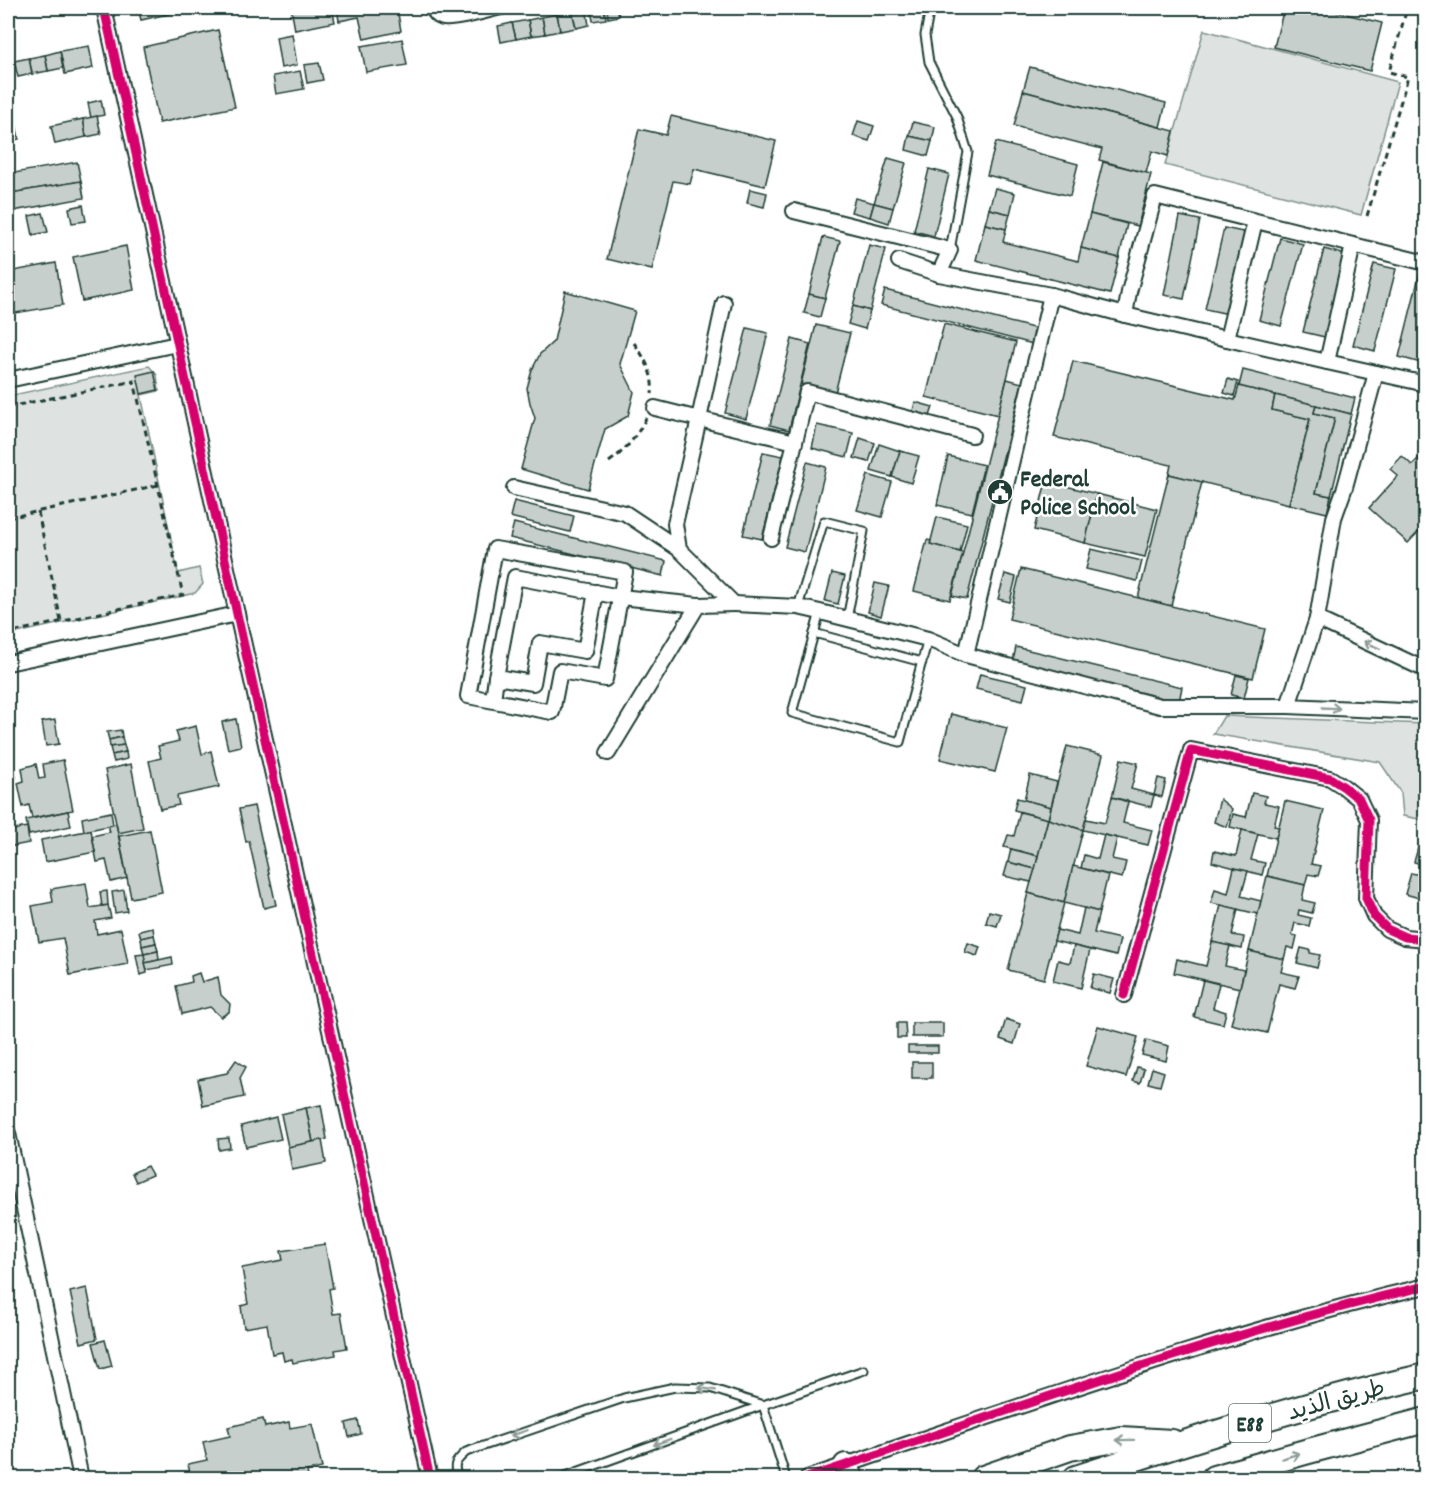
<svg xmlns="http://www.w3.org/2000/svg" width="1433" height="1486" font-family="Dekko,'Playpen Sans Arabic',sans-serif">
<rect width="100%" height="100%" fill="#fff"/>
<filter id="ink" filterUnits="userSpaceOnUse"><feTurbulence type="fractalNoise" baseFrequency=".0167" numOctaves="2"/><feDisplacementMap in="SourceGraphic" scale="12" xChannelSelector="R" yChannelSelector="G"/><feConvolveMatrix kernelMatrix="1 2 1 2 8 2 1 2 1" color-interpolation-filters="sRGB"/></filter>
<g filter="url(#ink)">
<g fill="#dee3e2" stroke="#7e908b" stroke-width="1.5">
<path d="M 1204,30 L 1398,82 L 1361,215 L 1165,165 Z"/>
<path d="M 149,366 L 157,375 L 159,391 L 141,395 L 178,573 L 199,568 L 203,584 L 195,593 L 8,635 L 8,396 Z"/>
<path d="M 1224,716 L 1425,724 L 1425,820 L 1403,816 L 1401,793 L 1380,762 L 1213,734 Z"/>
</g>
<g fill="#c7cfcc" stroke="#1f3d34" stroke-width="1.5">
<path d="M 138,8 L 163,8 L 164,15 L 141,20 Z"/>
<path d="M 163,8 L 200,8 L 164,15 Z"/>
<path d="M 291,8 L 332,8 L 335,22 L 295,30 Z"/>
<path d="M 337,8 L 397,8 L 401,31 L 364,39 L 359,17 L 339,21 Z"/>
<path d="M 586,8 L 589,25 L 576,28 L 572,11 Z"/>
<path d="M 604,8 L 606,19 L 593,21 L 591,10 Z"/>
<path d="M 607,8 L 617,8 L 619,16 L 608,18 Z"/>
<path d="M 1284,8 L 1321,8 L 1382,23 L 1370,71 L 1274,47 Z"/>
<path d="M 572,11 L 576,28 L 560,31 L 557,14 Z"/>
<path d="M 557,14 L 560,31 L 545,34 L 542,17 Z"/>
<path d="M 542,17 L 545,34 L 531,36 L 528,20 Z"/>
<path d="M 528,20 L 531,36 L 516,39 L 512,23 Z"/>
<path d="M 512,23 L 516,39 L 501,42 L 498,26 Z"/>
<path d="M 218,30 L 235,107 L 159,123 L 143,47 Z"/>
<path d="M 292,34 L 297,65 L 281,68 L 276,37 Z"/>
<path d="M 402,39 L 407,65 L 366,72 L 361,46 Z"/>
<path d="M 89,46 L 93,68 L 65,74 L 60,51 Z"/>
<path d="M 60,51 L 63,68 L 48,71 L 45,55 Z"/>
<path d="M 45,55 L 48,71 L 32,74 L 29,58 Z"/>
<path d="M 29,58 L 32,74 L 18,77 L 14,61 Z"/>
<path d="M 319,63 L 323,80 L 307,83 L 304,65 Z"/>
<path d="M 1030,67 L 1166,103 L 1160,127 L 1023,91 Z"/>
<path d="M 300,71 L 304,89 L 276,94 L 273,76 Z"/>
<path d="M 1023,91 L 1174,131 L 1168,156 L 1152,151 L 1146,173 L 1099,160 L 1102,149 L 1014,126 Z"/>
<path d="M 8,94 L 10,94 L 19,139 L 8,142 Z"/>
<path d="M 101,100 L 104,115 L 91,118 L 88,103 Z"/>
<path d="M 97,116 L 101,134 L 86,137 L 83,119 Z"/>
<path d="M 671,116 L 776,141 L 765,186 L 694,169 L 690,184 L 673,181 L 652,270 L 607,259 L 639,129 L 666,135 Z"/>
<path d="M 83,119 L 86,137 L 55,144 L 51,126 Z"/>
<path d="M 858,121 L 874,126 L 869,141 L 853,136 Z"/>
<path d="M 913,122 L 935,127 L 932,141 L 909,136 Z"/>
<path d="M 909,136 L 932,141 L 928,156 L 906,150 Z"/>
<path d="M 996,142 L 1078,164 L 1070,196 L 987,175 Z"/>
<path d="M 888,158 L 906,163 L 893,208 L 874,203 Z"/>
<path d="M 77,162 L 81,181 L 11,193 L 8,174 Z"/>
<path d="M 1103,162 L 1151,174 L 1138,226 L 1090,214 Z"/>
<path d="M 929,169 L 949,174 L 934,236 L 914,231 Z"/>
<path d="M 81,181 L 84,198 L 13,211 L 11,193 Z"/>
<path d="M 995,188 L 1015,193 L 1010,214 L 989,209 Z"/>
<path d="M 750,189 L 767,193 L 764,207 L 747,203 Z"/>
<path d="M 855,198 L 874,203 L 870,217 L 851,212 Z"/>
<path d="M 874,203 L 893,208 L 889,223 L 870,217 Z"/>
<path d="M 83,205 L 86,221 L 72,223 L 69,208 Z"/>
<path d="M 989,209 L 1010,214 L 1006,229 L 985,224 Z"/>
<path d="M 43,213 L 48,232 L 33,235 L 29,216 Z"/>
<path d="M 1090,214 L 1127,224 L 1119,258 L 1081,248 Z"/>
<path d="M 1180,216 L 1200,220 L 1184,299 L 1164,295 Z"/>
<path d="M 985,224 L 1006,229 L 1003,242 L 1078,261 L 1081,248 L 1119,258 L 1110,294 L 976,260 Z"/>
<path d="M 1224,228 L 1248,233 L 1229,314 L 1205,309 Z"/>
<path d="M 823,237 L 840,241 L 825,298 L 809,294 Z"/>
<path d="M 1280,238 L 1303,244 L 1281,326 L 1259,320 Z"/>
<path d="M 869,245 L 886,249 L 870,311 L 853,306 Z"/>
<path d="M 126,246 L 134,290 L 82,301 L 73,257 Z"/>
<path d="M 1324,249 L 1346,255 L 1325,337 L 1303,332 Z"/>
<path d="M 56,263 L 63,305 L 10,314 L 8,298 L 8,272 Z"/>
<path d="M 1374,264 L 1396,269 L 1375,351 L 1353,345 Z"/>
<path d="M 1420,272 L 1426,273 L 1426,343 L 1421,363 L 1399,357 Z"/>
<path d="M 885,290 L 1037,329 L 1033,344 L 881,305 Z"/>
<path d="M 565,291 L 635,311 L 620,364 L 634,392 L 628,416 L 605,429 L 588,489 L 521,469 L 535,418 L 530,403 L 527,388 L 532,370 L 540,354 L 554,341 Z"/>
<path d="M 809,294 L 825,298 L 820,317 L 804,313 Z"/>
<path d="M 853,306 L 870,311 L 865,329 L 848,324 Z"/>
<path d="M 944,324 L 1016,342 L 998,415 L 926,397 Z"/>
<path d="M 816,325 L 850,333 L 835,393 L 801,384 Z"/>
<path d="M 747,328 L 768,333 L 746,419 L 725,413 Z"/>
<path d="M 792,339 L 810,344 L 789,430 L 770,425 Z"/>
<path d="M 1073,361 L 1235,400 L 1239,386 L 1275,395 L 1272,410 L 1310,419 L 1289,504 L 1169,474 L 1171,465 L 1054,437 Z"/>
<path d="M 1243,370 L 1355,398 L 1351,414 L 1239,386 Z"/>
<path d="M 154,371 L 158,390 L 141,394 L 137,375 Z"/>
<path d="M 1007,379 L 1022,383 L 967,599 L 952,596 Z"/>
<path d="M 1228,379 L 1238,382 L 1234,396 L 1224,393 Z"/>
<path d="M 1275,395 L 1316,405 L 1314,413 L 1335,418 L 1316,493 L 1331,496 L 1327,513 L 1289,504 L 1310,419 L 1272,410 Z"/>
<path d="M 915,402 L 933,407 L 929,419 L 912,415 Z"/>
<path d="M 1316,405 L 1351,414 L 1331,496 L 1316,493 L 1335,418 L 1314,413 Z"/>
<path d="M 817,425 L 853,433 L 847,457 L 812,448 Z"/>
<path d="M 860,438 L 875,443 L 869,462 L 854,458 Z"/>
<path d="M 879,444 L 900,451 L 892,477 L 871,471 Z"/>
<path d="M 900,451 L 919,456 L 911,483 L 892,477 Z"/>
<path d="M 1426,451 L 1426,524 L 1408,543 L 1369,508 L 1398,476 L 1390,469 L 1402,456 L 1412,465 Z"/>
<path d="M 763,452 L 783,456 L 762,539 L 743,535 Z"/>
<path d="M 948,456 L 984,465 L 972,513 L 937,505 Z"/>
<path d="M 807,462 L 826,467 L 805,552 L 785,547 Z"/>
<path d="M 1169,474 L 1202,482 L 1171,606 L 1138,598 Z"/>
<path d="M 868,475 L 892,482 L 882,517 L 857,510 Z"/>
<path d="M 1046,481 L 1097,494 L 1085,543 L 1034,530 Z"/>
<path d="M 1097,494 L 1157,509 L 1145,557 L 1085,543 Z"/>
<path d="M 514,501 L 574,516 L 570,532 L 510,517 Z"/>
<path d="M 937,517 L 967,524 L 960,552 L 930,544 Z"/>
<path d="M 514,523 L 666,561 L 663,576 L 510,538 Z"/>
<path d="M 927,540 L 931,541 L 930,544 L 963,553 L 950,600 L 914,591 Z"/>
<path d="M 1091,549 L 1142,561 L 1137,581 L 1086,569 Z"/>
<path d="M 1021,569 L 1265,629 L 1253,678 L 1009,619 Z"/>
<path d="M 832,573 L 845,576 L 838,604 L 825,601 Z"/>
<path d="M 1005,574 L 1016,577 L 1010,602 L 998,599 Z"/>
<path d="M 875,583 L 889,586 L 881,616 L 868,612 Z"/>
<path d="M 1016,647 L 1182,687 L 1179,702 L 1013,661 Z"/>
<path d="M 980,674 L 1027,685 L 1023,700 L 976,689 Z"/>
<path d="M 1236,675 L 1249,678 L 1244,698 L 1231,695 Z"/>
<path d="M 951,714 L 1007,728 L 995,772 L 940,759 Z"/>
<path d="M 236,719 L 241,746 L 228,749 L 222,722 Z"/>
<path d="M 55,720 L 59,744 L 46,746 L 42,722 Z"/>
<path d="M 196,726 L 202,754 L 211,751 L 219,787 L 177,796 L 179,805 L 160,809 L 149,761 L 161,758 L 158,746 L 179,741 L 176,731 Z"/>
<path d="M 121,730 L 122,737 L 109,740 L 107,732 Z"/>
<path d="M 122,737 L 124,745 L 110,747 L 109,740 Z"/>
<path d="M 124,745 L 126,752 L 112,755 L 110,747 Z"/>
<path d="M 1067,746 L 1103,755 L 1083,830 L 1048,819 Z"/>
<path d="M 126,752 L 127,759 L 114,762 L 112,755 Z"/>
<path d="M 1121,759 L 1138,763 L 1131,789 L 1154,795 L 1151,807 L 1112,797 Z"/>
<path d="M 63,760 L 73,810 L 32,818 L 29,805 L 23,807 L 18,783 L 24,781 L 22,768 L 36,764 L 39,779 L 45,778 L 43,764 Z"/>
<path d="M 131,764 L 143,828 L 118,833 L 105,770 Z"/>
<path d="M 14,765 L 16,778 L 8,780 L 8,766 Z"/>
<path d="M 1030,775 L 1057,782 L 1051,807 L 1024,800 Z"/>
<path d="M 1158,778 L 1166,780 L 1162,797 L 1154,795 Z"/>
<path d="M 1252,793 L 1266,796 L 1264,803 L 1279,806 L 1274,826 L 1279,827 L 1276,838 L 1230,827 L 1233,814 L 1246,817 Z"/>
<path d="M 1112,797 L 1128,802 L 1123,823 L 1152,830 L 1148,845 L 1083,830 L 1086,819 L 1105,823 Z"/>
<path d="M 1017,798 L 1051,807 L 1048,819 L 1014,810 Z"/>
<path d="M 1220,799 L 1232,809 L 1227,827 L 1214,822 Z"/>
<path d="M 1285,801 L 1324,810 L 1311,864 L 1321,866 L 1318,876 L 1308,874 L 1305,885 L 1267,876 Z"/>
<path d="M 254,806 L 276,905 L 264,908 L 249,841 L 246,842 L 239,809 Z"/>
<path d="M 68,811 L 71,826 L 29,835 L 26,820 Z"/>
<path d="M 111,812 L 113,825 L 84,831 L 82,818 Z"/>
<path d="M 1020,812 L 1048,819 L 1038,856 L 1004,847 L 1008,835 L 1014,836 Z"/>
<path d="M 1048,819 L 1083,830 L 1064,903 L 1028,893 Z"/>
<path d="M 116,824 L 127,878 L 111,882 L 106,860 L 97,862 L 92,836 L 110,832 L 108,826 Z"/>
<path d="M 27,827 L 29,843 L 8,847 L 8,831 Z"/>
<path d="M 91,830 L 95,852 L 45,862 L 41,840 Z"/>
<path d="M 150,830 L 162,892 L 131,898 L 119,836 Z"/>
<path d="M 1242,830 L 1258,834 L 1251,860 L 1265,863 L 1262,875 L 1212,862 L 1214,851 L 1236,856 Z"/>
<path d="M 1104,835 L 1117,838 L 1112,859 L 1126,862 L 1122,878 L 1081,868 L 1084,855 L 1098,859 Z"/>
<path d="M 1421,837 L 1426,838 L 1426,865 L 1414,862 Z"/>
<path d="M 1011,849 L 1038,856 L 1035,869 L 1008,862 Z"/>
<path d="M 1008,862 L 1035,869 L 1031,882 L 1004,876 Z"/>
<path d="M 1073,866 L 1108,875 L 1099,912 L 1064,903 Z"/>
<path d="M 1234,868 L 1248,871 L 1241,896 L 1261,901 L 1258,914 L 1211,903 L 1215,889 L 1228,893 Z"/>
<path d="M 1411,873 L 1426,876 L 1426,889 L 1423,899 L 1405,894 Z"/>
<path d="M 1267,876 L 1305,885 L 1302,900 L 1315,903 L 1312,913 L 1299,910 L 1298,915 L 1311,918 L 1309,926 L 1295,923 L 1292,935 L 1297,936 L 1294,949 L 1287,947 L 1284,959 L 1249,951 Z"/>
<path d="M 86,883 L 90,908 L 108,905 L 111,918 L 95,921 L 97,934 L 121,929 L 128,964 L 70,975 L 63,938 L 39,942 L 32,906 L 53,902 L 51,889 Z"/>
<path d="M 124,890 L 127,911 L 115,913 L 112,892 Z"/>
<path d="M 107,891 L 108,905 L 102,906 L 100,892 Z"/>
<path d="M 1028,893 L 1064,903 L 1044,979 L 1008,970 Z"/>
<path d="M 1221,905 L 1238,909 L 1232,935 L 1244,937 L 1242,949 L 1212,942 Z"/>
<path d="M 1084,908 L 1099,912 L 1094,933 L 1120,939 L 1116,956 L 1054,941 L 1057,930 L 1078,935 Z"/>
<path d="M 989,911 L 1001,914 L 997,926 L 986,923 Z"/>
<path d="M 153,928 L 154,935 L 141,938 L 139,931 Z"/>
<path d="M 154,935 L 156,943 L 142,946 L 141,938 Z"/>
<path d="M 1212,942 L 1230,946 L 1225,966 L 1244,970 L 1240,988 L 1174,973 L 1177,959 L 1206,966 Z"/>
<path d="M 156,943 L 158,951 L 144,954 L 142,946 Z"/>
<path d="M 968,943 L 980,947 L 977,956 L 965,952 Z"/>
<path d="M 1074,946 L 1090,950 L 1081,988 L 1053,981 L 1058,960 L 1070,963 Z"/>
<path d="M 1301,948 L 1310,950 L 1310,953 L 1320,955 L 1317,968 L 1297,963 Z"/>
<path d="M 158,951 L 159,960 L 145,963 L 144,954 Z"/>
<path d="M 1249,951 L 1284,959 L 1281,972 L 1299,976 L 1295,988 L 1279,984 L 1267,1033 L 1231,1024 Z"/>
<path d="M 144,954 L 147,973 L 140,975 L 136,955 Z"/>
<path d="M 172,957 L 173,965 L 147,970 L 145,963 Z"/>
<path d="M 199,973 L 202,982 L 218,977 L 221,995 L 230,1004 L 229,1012 L 221,1017 L 210,1007 L 182,1014 L 176,986 L 192,982 L 191,976 Z"/>
<path d="M 1094,974 L 1114,979 L 1110,993 L 1090,988 Z"/>
<path d="M 1203,980 L 1219,984 L 1213,1008 L 1226,1012 L 1223,1024 L 1194,1017 Z"/>
<path d="M 1006,1019 L 1020,1024 L 1014,1044 L 1000,1039 Z"/>
<path d="M 897,1023 L 905,1023 L 906,1038 L 897,1038 Z"/>
<rect x="912" y="1023" width="31" height="14"/>
<path d="M 1098,1026 L 1138,1037 L 1126,1077 L 1086,1066 Z"/>
<path d="M 1146,1040 L 1169,1046 L 1166,1061 L 1142,1055 Z"/>
<rect x="908" y="1046" width="30" height="7"/>
<path d="M 236,1060 L 246,1067 L 240,1078 L 244,1097 L 203,1106 L 198,1079 L 227,1073 Z"/>
<rect x="912" y="1062" width="20" height="16"/>
<path d="M 1137,1067 L 1144,1069 L 1140,1083 L 1133,1081 Z"/>
<path d="M 1152,1068 L 1164,1072 L 1160,1086 L 1148,1083 Z"/>
<path d="M 321,1105 L 327,1139 L 313,1142 L 306,1108 Z"/>
<path d="M 306,1108 L 313,1142 L 288,1147 L 281,1114 Z"/>
<path d="M 276,1117 L 281,1139 L 246,1147 L 241,1126 Z"/>
<path d="M 229,1138 L 230,1148 L 219,1150 L 218,1139 Z"/>
<path d="M 322,1140 L 326,1163 L 292,1170 L 288,1147 Z"/>
<path d="M 147,1166 L 152,1175 L 136,1182 L 132,1173 Z"/>
<path d="M 325,1244 L 333,1288 L 329,1289 L 333,1314 L 341,1313 L 347,1348 L 335,1350 L 336,1355 L 293,1363 L 292,1359 L 284,1361 L 282,1352 L 272,1354 L 267,1324 L 244,1328 L 241,1306 L 248,1304 L 242,1268 L 283,1260 L 281,1251 Z"/>
<path d="M 87,1288 L 97,1339 L 81,1343 L 70,1292 Z"/>
<path d="M 105,1340 L 112,1366 L 100,1369 L 93,1343 Z"/>
<path d="M 263,1419 L 265,1427 L 289,1422 L 290,1428 L 312,1424 L 322,1468 L 307,1471 L 308,1477 L 300,1478 L 191,1478 L 188,1464 L 207,1460 L 203,1442 L 230,1436 L 228,1427 Z"/>
<path d="M 358,1420 L 361,1434 L 349,1437 L 346,1423 Z"/>
</g>
<g fill="none" stroke-linecap="round" stroke-linejoin="round">
<g stroke="#1f3d34" stroke-width="11">
<g id="service">
<path d="M 429,8 C 431,14 435,19 441,21 C 453,25 497,11 511,8"/>
<path d="M 930,8 L 925,35 L 929,62 L 957,117 L 968,152 L 950,250"/>
<path d="M 798,607 L 824,521 L 864,531 L 847,619"/>
<path d="M 820,612 L 792,713 L 900,742 L 928,639"/>
<path d="M 814,633 L 922,662"/>
<path d="M 458,1478 C 452,1464 456,1461 466,1452 L 624,1398 L 675,1387 L 710,1388 L 763,1405 L 864,1370"/>
<path d="M 560,1478 L 763,1405 L 786,1478"/>
</g>
</g>
<g stroke="#1f3d34" stroke-width="18">
<g id="minor">
<path d="M 104,8 L 237,614 L 430,1478"/>
<path d="M 794,211 L 950,250 L 939,274"/>
<path d="M 899,261 L 939,274 L 1051,295 L 1125,315 L 1227,339 L 1255,221"/>
<path d="M 1125,315 L 1129,292 L 1155,196 L 1426,263"/>
<path d="M 1227,339 L 1327,362 L 1353,245"/>
<path d="M 1327,362 L 1426,384"/>
<path d="M 8,380 L 177,344"/>
<path d="M 655,408 L 699,419 L 724,303"/>
<path d="M 795,442 L 807,392 L 972,435"/>
<path d="M 514,488 L 625,513 L 679,549 L 734,604 L 698,605 L 608,753"/>
<path d="M 495,549 L 625,572 L 605,679 L 560,671 L 552,712 L 468,696 Z"/>
<path d="M 679,549 L 675,524 L 699,419 L 795,442 L 771,538"/>
<path d="M 734,604 L 798,607 L 820,612 L 928,639 L 966,655 L 1160,706 L 1288,706"/>
<path d="M 1317,619 L 1334,518 L 1345,487 L 1376,373"/>
<path d="M 966,655 L 1051,295"/>
<path d="M 8,663 L 237,614"/>
<path d="M 1426,670 L 1317,619 L 1288,706 L 1426,712"/>
<path d="M 496,677 L 515,577 L 620,597 L 698,605"/>
<path d="M 493,700 L 496,677 L 533,683 L 540,643 L 585,651 L 596,592"/>
<path d="M 1124,995 L 1191,750 L 1330,778 L 1344,787 L 1359,799 L 1369,820 L 1366,898 L 1374,916 L 1387,929 L 1405,937 L 1426,939"/>
<path d="M 8,1133 L 81,1478"/>
<path d="M 807,1478 C 1012,1410 1214,1335 1426,1286"/>
</g>
</g>
<g stroke="#1f3d34" stroke-width="28">
<g id="motorway">
<path d="M 846,1466 L 851,1478"/>
<path d="M 983,1478 L 1070,1448 L 1121,1439 L 1172,1442"/>
<path d="M 1076,1478 C 1191,1440 1307,1403 1426,1376"/>
<path d="M 1214,1478 L 1305,1452 L 1426,1420"/>
</g>
</g>
<g stroke="#1f3d34" stroke-width="3" stroke-dasharray="6 4.5" stroke-linecap="butt">
<path d="M 1367,216 L 1408,77 L 1389,72 L 1407,8"/>
<path d="M 634,343 C 645,358 654,374 652,394"/>
<path d="M 8,407 L 134,381 L 183,595 L 8,633"/>
<path d="M 609,462 C 626,450 637,436 646,418"/>
<path d="M 38,512 L 61,621"/>
<path d="M 8,518 L 158,485"/>
</g>
<use href="#service" stroke="#fff" stroke-width="7"/>
<use href="#minor" stroke="#fff" stroke-width="14"/>
<use href="#motorway" stroke="#fff" stroke-width="24"/>
<g stroke="#fff" stroke-width="13">
<g id="cycleway">
<path d="M 104,8 L 237,614 L 430,1478"/>
<path d="M 1124,995 L 1191,750 L 1330,778 L 1344,787 L 1359,799 L 1369,820 L 1366,898 L 1374,916 L 1387,929 L 1405,937 L 1426,939"/>
<path d="M 807,1478 C 1012,1410 1214,1335 1426,1286"/>
</g>
</g>
<use href="#cycleway" stroke="#d6006c" stroke-width="9"/>
</g>
<defs><path id="oneway-shaft" d="M-6 0H5M1.5-3L5.5 0L1.5 3" fill="none" stroke-width="1.6" stroke-linecap="round" stroke-linejoin="round" transform="scale(1.5)"/></defs>
<g stroke="#8f9e9a">
<use href="#oneway-shaft" transform="translate(1372 645) rotate(-155)"/>
<use href="#oneway-shaft" transform="translate(1331 708) rotate(3)"/>
<use href="#oneway-shaft" transform="translate(707 1389) rotate(-171)"/>
<use href="#oneway-shaft" transform="translate(519 1433) rotate(161)"/>
<use href="#oneway-shaft" transform="translate(1125 1440) rotate(179)"/>
<use href="#oneway-shaft" transform="translate(662 1442) rotate(160)"/>
<use href="#oneway-shaft" transform="translate(1291 1456) rotate(-16)"/>
</g>
</g>
<defs>
<g id="civic-disc" transform="scale(1.35)"><circle r="9.5" fill="#1f3d34" stroke="#fff"/><path d="M-.6-6.5H3V-4.5H.6V-3L4-1V1h2V6H-6V1h2V-1L-.6-3ZM-1.2 2.5V6h2.4V2.5Z" fill="#fff"/></g>
</defs>
<g fill-rule="evenodd">
<use href="#civic-disc" x="1000" y="492"/>
</g>
<g text-anchor="middle" stroke-width="5" stroke-linejoin="round" paint-order="stroke">
<rect fill="#fff" stroke="#627771" stroke-width="1.5" x="1229" y="1404" width="42" height="38" rx="4.5"/>
<g font-size="22" font-weight="bold" fill="#1f3d34">
<text x="1250" y="1431">E88</text>
</g>
<g font-size="24" font-weight="bold" fill="#1f3d34" stroke="#fff" text-anchor="start">
<text x="1020" y="486">Federal<tspan x="1020" dy="28">Police School</tspan></text>
</g>
<g font-size="24" fill="#1f3d34" stroke="#fff">
<text transform="translate(1336 1399) rotate(-15)" y="8">طريق الذيد</text>
</g>
</g>
<rect width="1433" height="1486" fill="none" stroke="#fff" stroke-width="30"/>
<rect x="15" y="15" width="1403" height="1456" fill="none" stroke="#1f3d34" stroke-width="2" filter="url(#ink)"/>
</svg>
